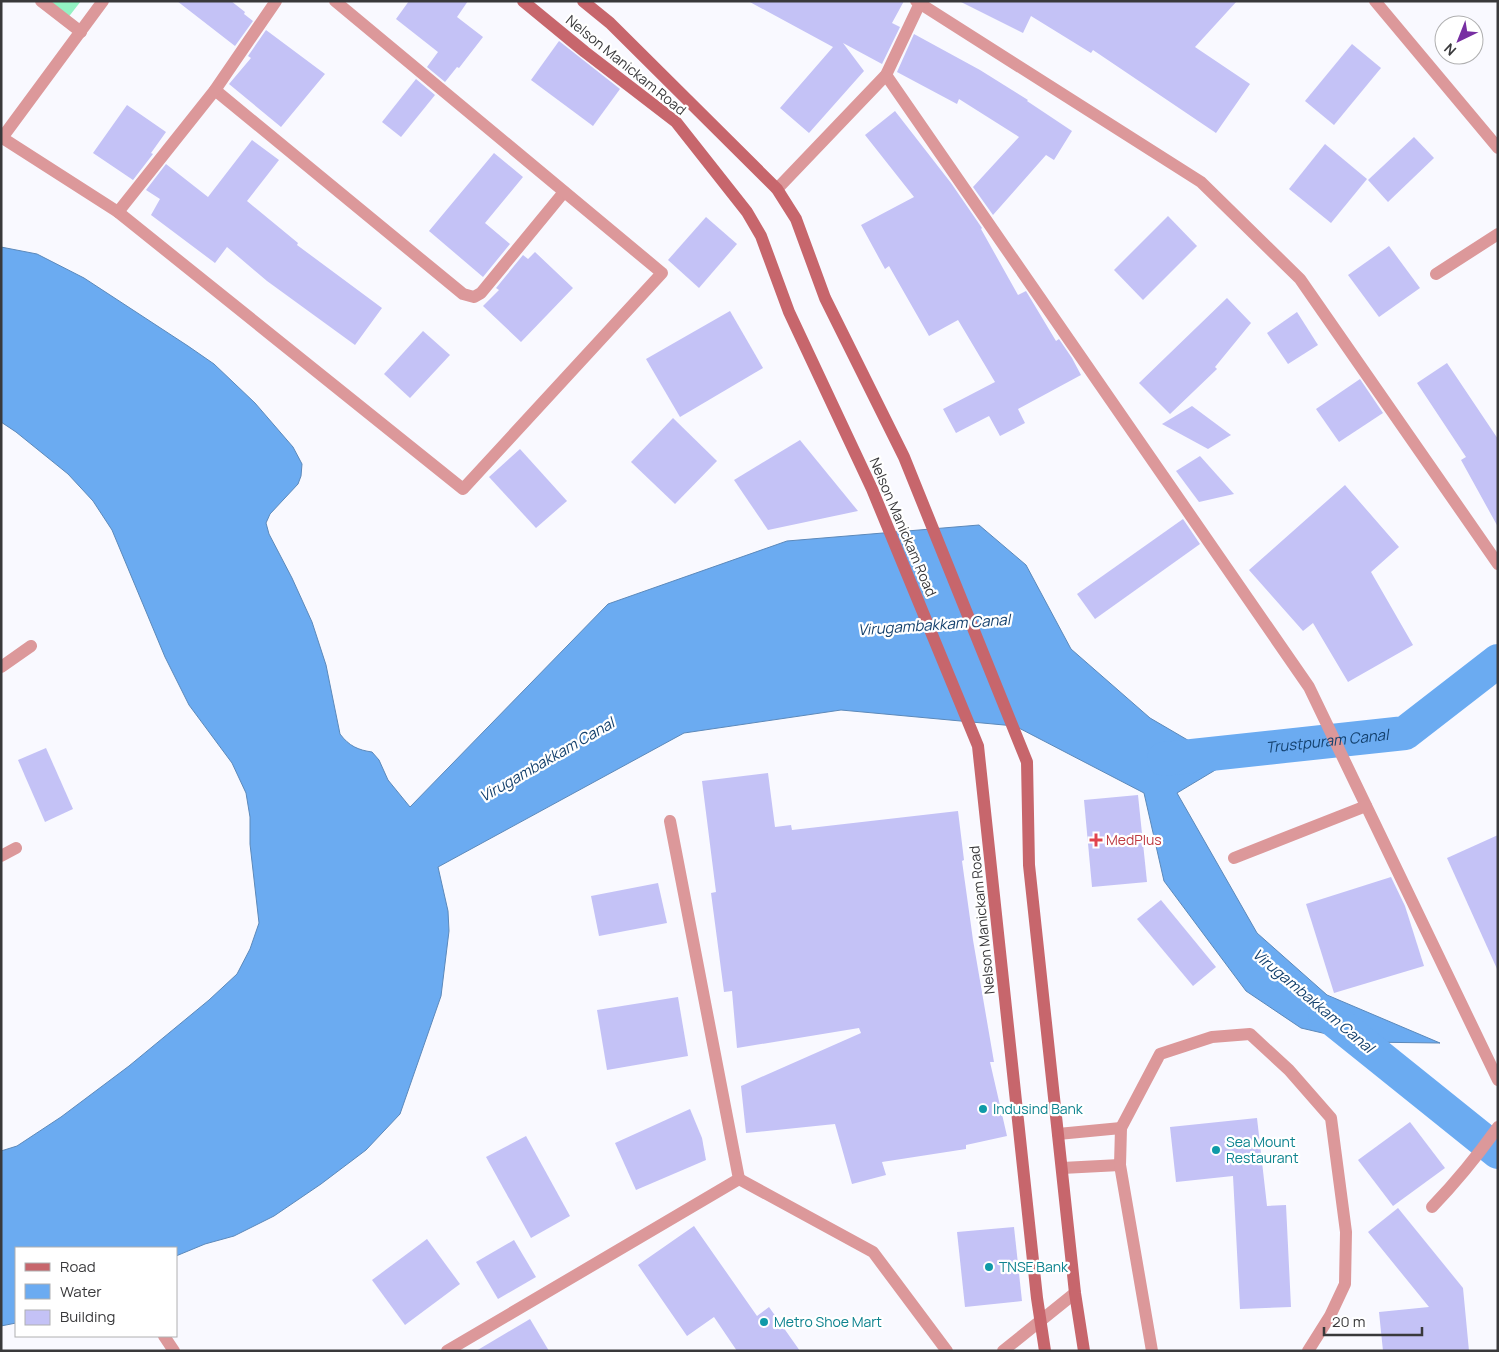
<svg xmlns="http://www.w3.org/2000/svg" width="1499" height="1352" font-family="Manrope,sans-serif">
<rect width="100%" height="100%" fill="#f9f9ff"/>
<path fill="#93f2c3" d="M 45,1 L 81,1 L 67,19 Z"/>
<path fill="#6babf1" stroke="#5c89ba" d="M 1,247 L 37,254 L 84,278 L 188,346 L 214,364 L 255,403 L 293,447 L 302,464 L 301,476 L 298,484 L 270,514 L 266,523 L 269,534 L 292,578 L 312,622 L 326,665 L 340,734 C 349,746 358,750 372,752 L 379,760 L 388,780 L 410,807 L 608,604 L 787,541 L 979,525 L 1026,565 L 1071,649 L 1150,718 L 1227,763 L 1177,793 L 1257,933 L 1327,995 L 1440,1043 L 1361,1042 L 1301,1028 L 1246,991 L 1164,881 L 1144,793 L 1015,726 L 841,710 L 684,733 L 438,867 L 448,911 L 449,931 L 441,996 L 400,1114 L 366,1150 L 321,1184 L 274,1216 L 234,1236 L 205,1244 L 176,1256 L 176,1248 L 16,1248 L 16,1323 L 1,1326 L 1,1151 L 17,1146 L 61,1117 L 129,1066 L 209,1000 L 237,974 L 250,949 L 259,923 L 250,844 L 250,817 L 246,793 L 232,763 L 189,705 L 165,657 L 112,530 L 93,501 L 68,474 L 16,432 L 1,422 Z"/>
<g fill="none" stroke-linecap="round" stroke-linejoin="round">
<g stroke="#6babf1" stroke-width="34">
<path id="s1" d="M 1164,759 L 1405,733 L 1498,661"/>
<path d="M 1325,1013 L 1498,1152"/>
</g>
</g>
<g fill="#c4c2f6">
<path d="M 177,1 L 231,1 L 245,12 L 244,14 L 253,21 L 235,46 Z"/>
<path d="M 409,1 L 468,1 L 457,17 L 483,37 L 459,68 L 457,67 L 445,82 L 427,67 L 438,52 L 396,19 Z"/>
<path d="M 748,1 L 904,1 L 892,23 L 900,27 L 882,64 L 843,43 L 864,71 L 809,133 L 780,108 L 833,47 Z"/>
<path d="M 959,1 L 1237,1 L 1195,47 L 1250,84 L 1216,133 L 1093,50 L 1091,53 L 1031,16 L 1023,33 Z"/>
<path d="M 266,30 L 325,74 L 281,127 L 229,84 L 251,58 L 248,56 Z"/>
<path d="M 914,34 L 980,70 L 1028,100 L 1027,101 L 1072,131 L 1054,160 L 1046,155 L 993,215 L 973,187 L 1019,137 L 959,99 L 957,104 L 897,72 Z"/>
<path d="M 559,41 L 620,89 L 593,126 L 531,80 Z"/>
<path d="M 1352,44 L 1381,68 L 1334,125 L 1305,101 Z"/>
<path d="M 416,79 L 435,95 L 401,137 L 382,122 Z"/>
<path d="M 127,105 L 166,132 L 151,153 L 153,154 L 133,180 L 93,153 Z"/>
<path d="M 895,111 L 951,183 L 982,228 L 981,229 L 1018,295 L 1026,291 L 1056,341 L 1059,339 L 1072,358 L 1081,375 L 1018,409 L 1025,423 L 1000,436 L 989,416 L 956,433 L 943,409 L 995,382 L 958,320 L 929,336 L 889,266 L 885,269 L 861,225 L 914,197 L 865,135 Z"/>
<path d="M 1414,137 L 1434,158 L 1388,202 L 1368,180 Z"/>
<path d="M 252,140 L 279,160 L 247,201 L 298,243 L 297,245 L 382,308 L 355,345 L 267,281 L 227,247 L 215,263 L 151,215 L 160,199 L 146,190 L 166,164 L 208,197 Z"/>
<path d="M 1325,144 L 1367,179 L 1331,223 L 1289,189 Z"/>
<path d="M 494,153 L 523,177 L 485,223 L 510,244 L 483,277 L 429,231 Z"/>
<path d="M 1168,216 L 1197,246 L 1143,300 L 1114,270 Z"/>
<path d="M 706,217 L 737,244 L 699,288 L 668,260 Z"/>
<path d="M 1389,246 L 1420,288 L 1379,317 L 1348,275 Z"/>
<path d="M 535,252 L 573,288 L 521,342 L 483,306 L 499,290 L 496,288 L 523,255 L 528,259 Z"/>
<path d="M 1227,298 L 1251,323 L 1215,367 L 1217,369 L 1170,414 L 1139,383 Z"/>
<path d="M 730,311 L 763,368 L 680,417 L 646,359 Z"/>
<path d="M 1297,312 L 1318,345 L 1288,364 L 1267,333 Z"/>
<path d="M 423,331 L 450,355 L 410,398 L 384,374 Z"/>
<path d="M 1447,363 L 1498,439 L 1498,527 L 1461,460 L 1466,457 L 1417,383 Z"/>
<path d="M 1360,379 L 1383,413 L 1339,442 L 1316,409 Z"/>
<path d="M 1192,406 L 1231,435 L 1208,449 L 1162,424 Z"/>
<path d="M 673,418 L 717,461 L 675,504 L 631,462 Z"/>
<path d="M 800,440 L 858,511 L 768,530 L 734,480 Z"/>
<path d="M 520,449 L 567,501 L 536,528 L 489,477 Z"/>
<path d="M 1200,456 L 1234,494 L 1199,502 L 1176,471 Z"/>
<path d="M 1345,485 L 1399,547 L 1371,572 L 1413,645 L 1348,682 L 1313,623 L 1303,631 L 1249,570 Z"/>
<path d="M 1183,519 L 1200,544 L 1095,619 L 1077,594 Z"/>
<path d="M 46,748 L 73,809 L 45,822 L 18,760 Z"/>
<path d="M 768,773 L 775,827 L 791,825 L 792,830 L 958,811 L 964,860 L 962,861 L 973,940 L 994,1062 L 990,1062 L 1007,1136 L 966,1145 L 966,1149 L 882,1162 L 886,1175 L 852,1184 L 835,1124 L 746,1133 L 741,1086 L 861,1033 L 859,1028 L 737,1048 L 732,991 L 724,992 L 711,893 L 716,892 L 702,781 Z"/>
<path d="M 1138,795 L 1147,882 L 1092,887 L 1084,800 Z"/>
<path d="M 1498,835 L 1498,971 L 1447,858 Z"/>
<path d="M 1391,877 L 1405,906 L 1424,966 L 1334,993 L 1306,904 Z"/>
<path d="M 658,883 L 667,923 L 599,936 L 591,896 Z"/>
<path d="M 1161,900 L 1216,967 L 1193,986 L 1137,919 Z"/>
<path d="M 678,997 L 688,1056 L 607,1070 L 597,1010 Z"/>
<path d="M 690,1109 L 702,1138 L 706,1160 L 636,1190 L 615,1143 Z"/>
<path d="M 1257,1118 L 1267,1206 L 1286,1205 L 1291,1307 L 1240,1309 L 1233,1176 L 1176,1182 L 1170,1127 Z"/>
<path d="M 1410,1122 L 1445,1168 L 1393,1206 L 1358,1160 Z"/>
<path d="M 526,1136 L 570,1216 L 531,1238 L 486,1157 Z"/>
<path d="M 1398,1208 L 1463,1288 L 1469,1351 L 1383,1351 L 1379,1312 L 1429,1307 L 1368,1232 Z"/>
<path d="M 694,1226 L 757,1316 L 769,1307 L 800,1351 L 737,1351 L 714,1317 L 687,1336 L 638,1265 Z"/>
<path d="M 1014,1227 L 1022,1301 L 965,1307 L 957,1232 Z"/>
<path d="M 427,1239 L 460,1284 L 405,1325 L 372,1280 Z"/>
<path d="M 514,1240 L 536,1277 L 498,1299 L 476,1262 Z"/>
<path d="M 530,1319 L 549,1351 L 476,1351 Z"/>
</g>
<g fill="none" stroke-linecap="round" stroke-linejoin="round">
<g stroke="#dc989a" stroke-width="12">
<path d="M 1058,1134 L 1121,1128"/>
<path d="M 1062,1168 L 1120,1165"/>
<path d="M 1152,1351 L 1120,1165 L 1121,1128 L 1160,1054 L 1212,1037 L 1250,1034 L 1289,1070 L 1331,1118 L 1346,1232 L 1345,1284 L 1330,1316 L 1308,1351"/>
</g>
<g stroke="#dc989a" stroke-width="12">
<path d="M 41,1 L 81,32"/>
<path d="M 916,1 L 1201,182 L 1300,279 L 1498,564"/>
<path d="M 1375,1 L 1498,148"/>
<path d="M 886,75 L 1309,687 L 1498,1080"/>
<path d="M 215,90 L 463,294 L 474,297 L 481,293 L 564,192"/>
<path d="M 1,137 L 118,212 L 463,489 L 662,273 L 335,1"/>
<path d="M 2,138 L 103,1"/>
<path d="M 777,189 L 886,75 L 921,1"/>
<path d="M 118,212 L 215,90 L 276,1"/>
<path d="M 1436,274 L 1498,234"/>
<path d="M 1,667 L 31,646"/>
<path d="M 1,856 L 16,848"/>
<path d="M 1234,858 L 1366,806"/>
<path d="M 739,1179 L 873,1252 L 947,1351"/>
<path d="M 1432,1207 C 1456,1182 1478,1155 1498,1127"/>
<path d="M 164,1336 L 174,1351"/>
<path d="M 447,1351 L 739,1179 L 670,821"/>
<path d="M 1003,1351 L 1075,1293"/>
</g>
<g stroke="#c7666c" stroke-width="12">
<path d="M 523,1 L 585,52 L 676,122 L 747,212 L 761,236 L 789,312 L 872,489 L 978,746 L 1037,1298 L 1045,1351"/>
<path d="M 583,1 L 610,23 L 777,189 L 796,219 L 825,298 L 904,457 L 1027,762 L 1029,865 L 1075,1293 L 1084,1351"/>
</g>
</g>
<path fill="#e0444e" stroke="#fff" stroke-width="2" d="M1093.5 832.5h5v5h5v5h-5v5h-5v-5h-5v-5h5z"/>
<g fill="#0f9aa8" stroke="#fff" stroke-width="2">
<circle cx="983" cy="1109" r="5"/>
<circle cx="1216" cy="1150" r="5"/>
<circle cx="989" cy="1267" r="5"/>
<circle cx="764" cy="1322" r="5"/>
</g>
<g text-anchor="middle" stroke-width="4.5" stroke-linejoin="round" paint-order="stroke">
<g font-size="14" fill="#39393b" stroke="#fff">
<text transform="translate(626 65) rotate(39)" y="5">Nelson Manickam Road</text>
<text transform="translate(903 527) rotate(67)" y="5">Nelson Manickam Road</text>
<text transform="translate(982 920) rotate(-96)" y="5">Nelson Manickam Road</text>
</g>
<g font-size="14" fill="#be3a42" stroke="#fff" text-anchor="start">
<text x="1106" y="845">MedPlus</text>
</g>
<g font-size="14" fill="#0d838f" stroke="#fff" text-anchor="start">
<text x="993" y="1114">Indusind Bank</text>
<text x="1226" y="1147">Sea Mount<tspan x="1226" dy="16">Restaurant</tspan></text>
<text x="999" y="1272">TNSE Bank</text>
<text x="774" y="1327">Metro Shoe Mart</text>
</g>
<g font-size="15" font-style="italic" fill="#13406d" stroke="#fff">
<text transform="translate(934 625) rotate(-4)" y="5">Virugambakkam Canal</text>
<text dy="5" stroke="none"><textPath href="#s1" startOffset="164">Trustpuram Canal</textPath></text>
<text transform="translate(547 760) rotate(-30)" y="5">Virugambakkam Canal</text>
<text transform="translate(1313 1001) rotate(40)" y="5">Virugambakkam Canal</text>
</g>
</g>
<rect width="1499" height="1352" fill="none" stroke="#39393b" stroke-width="5"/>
<rect x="15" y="1247" width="162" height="90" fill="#ffffff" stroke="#b0b0b1"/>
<rect x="25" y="1263" width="25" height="8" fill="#c7666c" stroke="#b0b0b1"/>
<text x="60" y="1272" font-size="15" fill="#39393b">Road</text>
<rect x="25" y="1284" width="25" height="15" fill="#6babf1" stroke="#b0b0b1"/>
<text x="60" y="1297" font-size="15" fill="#39393b">Water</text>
<rect x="25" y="1310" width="25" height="15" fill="#c4c2f6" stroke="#b0b0b1"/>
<text x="60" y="1322" font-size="15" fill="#39393b">Building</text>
<g transform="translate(1459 40) rotate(223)"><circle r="24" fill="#ffffff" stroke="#b0b0b1"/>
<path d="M0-4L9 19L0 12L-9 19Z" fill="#772fa2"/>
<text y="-8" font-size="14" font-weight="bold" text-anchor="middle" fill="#39393b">N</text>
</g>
<path d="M1324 1327v8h98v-8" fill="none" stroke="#39393b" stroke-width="2.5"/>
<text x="1332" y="1327" font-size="15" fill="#39393b" stroke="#ffffff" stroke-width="4" paint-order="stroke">20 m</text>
</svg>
